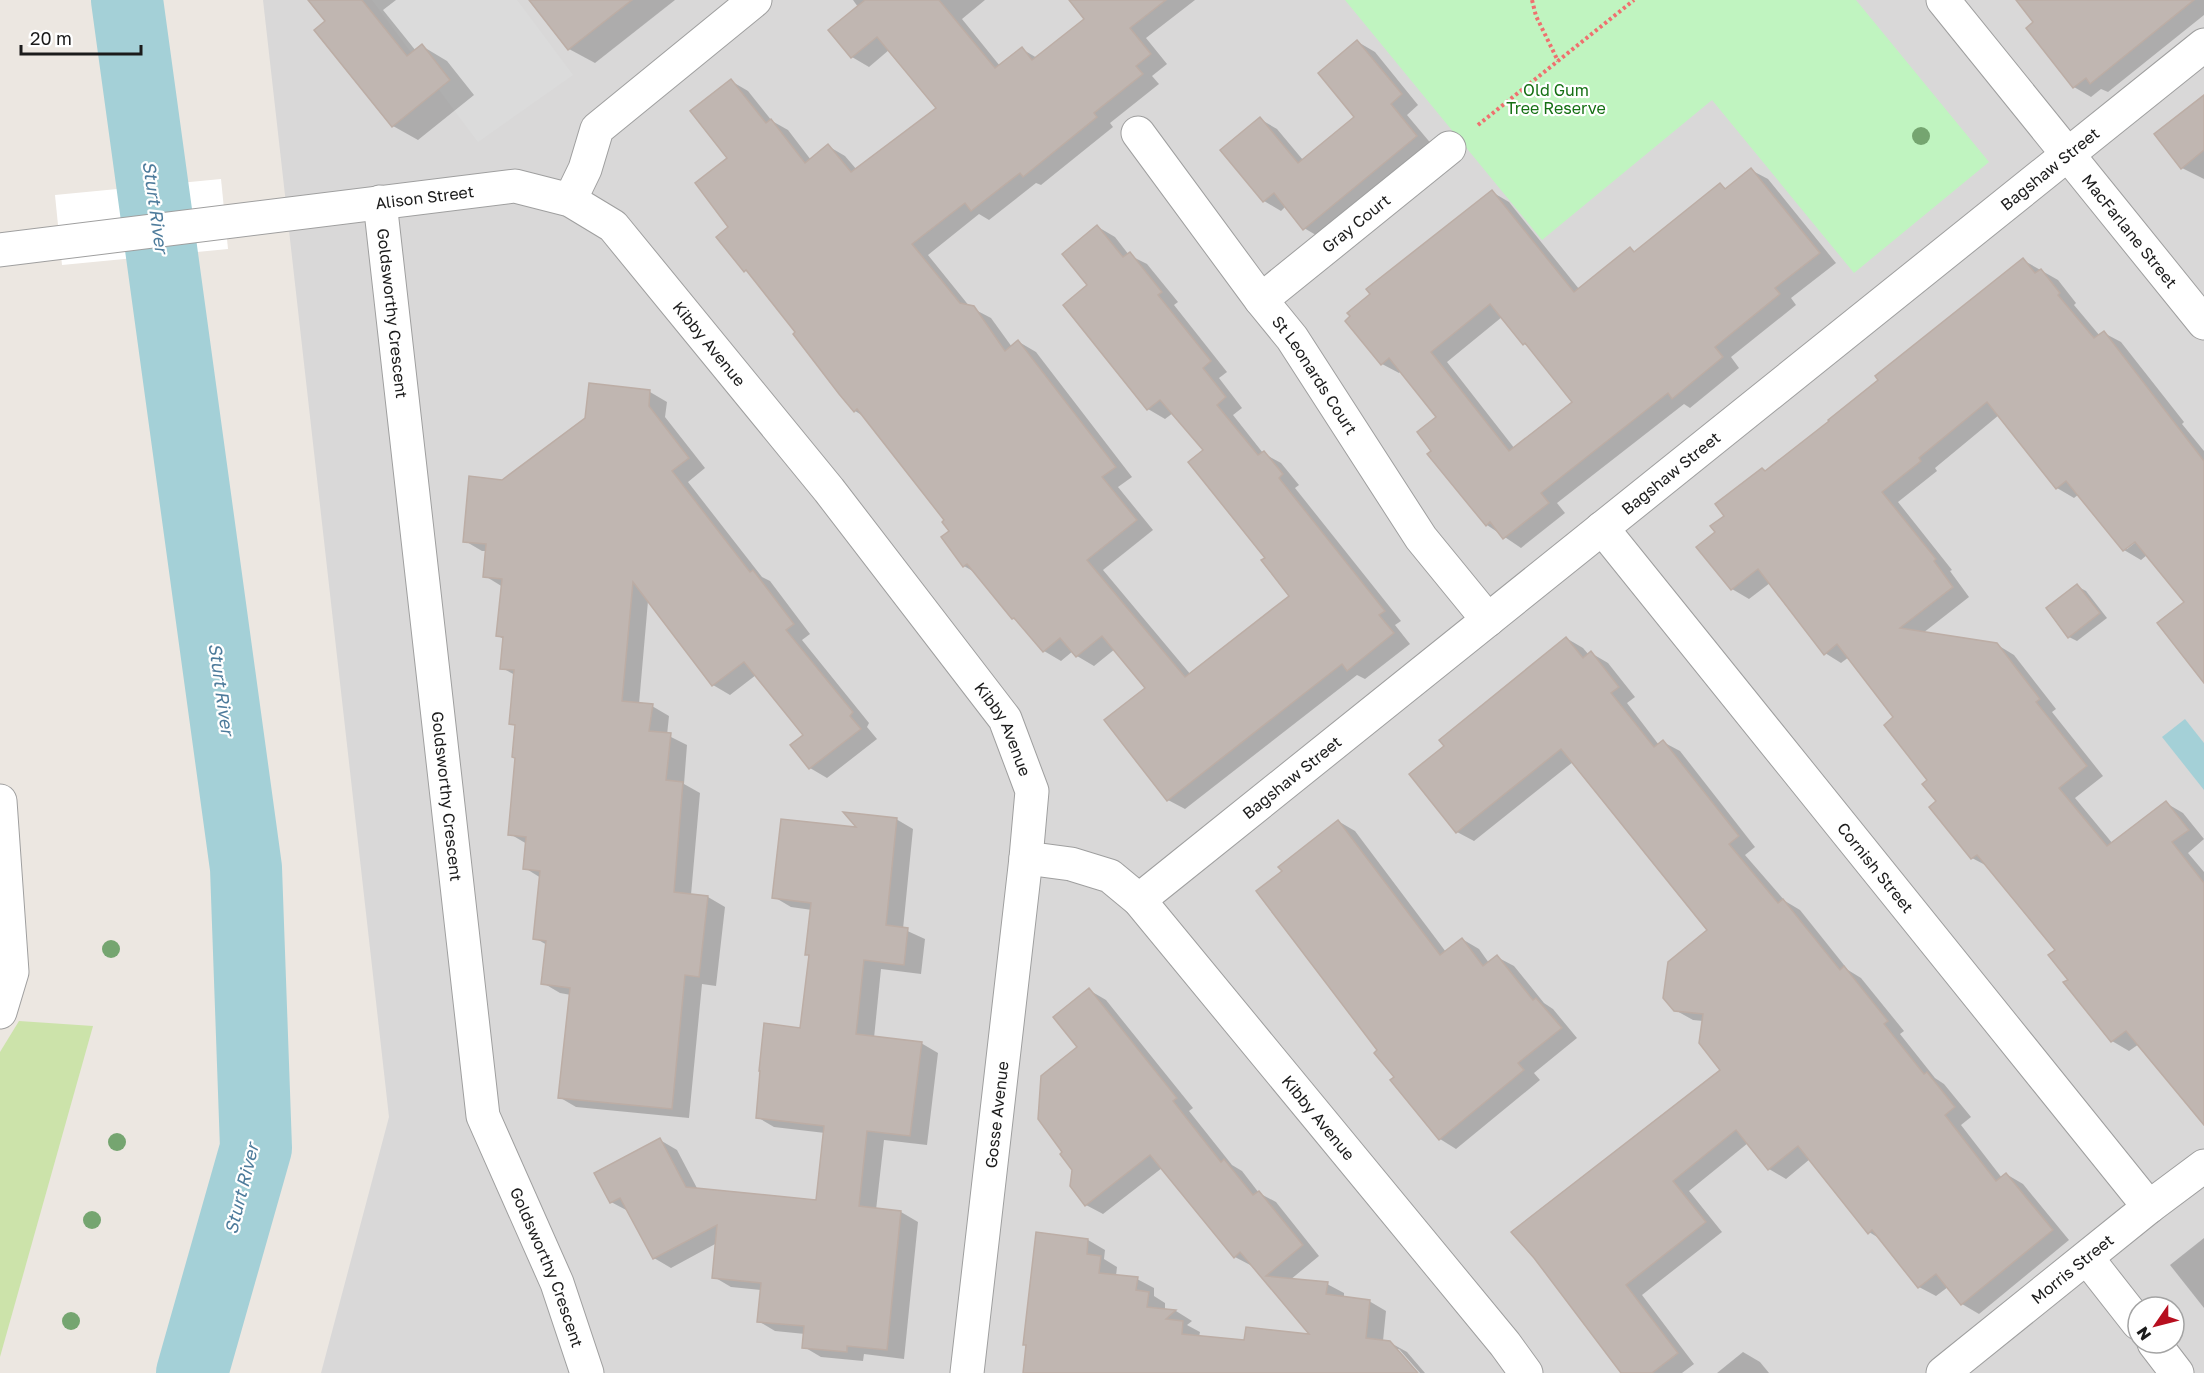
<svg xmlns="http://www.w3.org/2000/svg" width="2204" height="1373" font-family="'Golos Text',sans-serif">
<rect width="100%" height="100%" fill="#ece7e1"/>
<path fill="#d9d8d8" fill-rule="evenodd" d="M 263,0 L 2204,0 L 2204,1373 L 321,1373 L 389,1117 ZM 2138,1307 L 2174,1307 L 2174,1343 L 2138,1343 Z"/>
<path fill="#cce3aa" d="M 19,1021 L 93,1026 L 0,1357 L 0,1052 Z"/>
<path fill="#c0f4c0" d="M 1345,0 L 1856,0 L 1989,162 L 1854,273 L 1712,100 L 1542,240 Z"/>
<path fill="#dbdbdb" d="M 372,0 L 517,0 L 573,75 L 478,142 Z"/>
<path fill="#a4d0d7" d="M 2185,719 L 2204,743 L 2204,790 L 2162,737 Z"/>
<path fill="#fff" d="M 221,179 L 228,249 L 62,265 L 55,195 Z"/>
<g fill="#0003" fill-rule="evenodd">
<path d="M 310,0 L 396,0 L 383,10 L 416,51 L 422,46 L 447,61 L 474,95 L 418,140 L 393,126 L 327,21 Z"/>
<path d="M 531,0 L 675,0 L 595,63 L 569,49 Z"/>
<path d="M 853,0 L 985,0 L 962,19 L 1000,66 L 1022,49 L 1037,58 L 1086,19 L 1075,0 L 1195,0 L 1146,38 L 1167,64 L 1152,76 L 1159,84 L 1110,123 L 1113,127 L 1041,185 L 1036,183 L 989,220 L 979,214 L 928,255 L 970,307 L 991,318 L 1012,347 L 1019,342 L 1036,352 L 1132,477 L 1118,487 L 1153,530 L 1103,570 L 1191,675 L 1291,596 L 1205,450 L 1173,413 L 1165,419 L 1148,409 L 1065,305 L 1089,285 L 1098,227 L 1115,237 L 1129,255 L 1147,264 L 1178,302 L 1174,305 L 1227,372 L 1219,378 L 1242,408 L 1233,415 L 1263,453 L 1281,463 L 1299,485 L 1295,488 L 1401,621 L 1395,625 L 1410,644 L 1365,679 L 1357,675 L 1185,809 L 1168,800 L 1147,688 L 1115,649 L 1094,666 L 1077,656 L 1073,651 L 1061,661 L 1044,651 L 1020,623 L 1013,618 L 976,573 L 964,566 L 946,521 L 865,417 L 855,411 L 840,393 L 797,333 L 750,273 L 745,270 L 730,227 L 729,158 L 731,81 L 748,91 L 772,121 L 788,130 L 811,160 L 828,146 L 845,156 L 857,170 L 938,108 L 889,50 L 869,67 L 852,57 L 858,7 Z"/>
<path d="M 2018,0 L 2204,0 L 2204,15 L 2108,92 L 2101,89 L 2091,97 L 2074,87 L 2036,22 Z"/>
<path d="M 1358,42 L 1375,52 L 1418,105 L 1407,115 L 1433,146 L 1321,238 L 1304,228 L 1286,206 L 1281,211 L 1264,201 L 1260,119 L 1277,129 L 1303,160 L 1356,117 Z"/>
<path d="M 2204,97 L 2204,179 L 2182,168 Z"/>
<path d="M 1751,170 L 1768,179 L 1836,263 L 1791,298 L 1796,305 L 1731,357 L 1739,368 L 1690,408 L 1684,404 L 1557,503 L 1565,513 L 1521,548 L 1487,525 L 1434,452 L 1438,417 L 1401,371 L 1399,373 L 1382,364 L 1492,192 L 1509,202 L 1579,289 L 1630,249 L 1636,252 L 1720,185 L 1727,189 ZM 1502,317 L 1524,344 L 1531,348 L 1574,402 L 1515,449 L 1447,362 Z"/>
<path d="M 2023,260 L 2058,280 L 2076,303 L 2074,305 L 2100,336 L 2104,333 L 2121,342 L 2184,422 L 2182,424 L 2204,451 L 2204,672 L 2186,602 L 2147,555 L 2141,560 L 2124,550 L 2079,494 L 2074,498 L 2057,488 L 1999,415 L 1935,468 L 1937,471 L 1898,502 L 1952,570 L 1950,571 L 1969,597 L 1923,633 L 1996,644 L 2014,655 L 2056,709 L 2052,712 L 2103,776 L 2075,798 L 2113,844 L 2166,803 L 2183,813 L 2204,839 L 2188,853 L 2204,872 L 2204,1123 L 2139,1044 L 2129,1051 L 2112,1041 L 2065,982 L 2070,980 L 2057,950 L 1989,867 L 1972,858 L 1938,802 L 1895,717 L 1849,657 L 1841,663 L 1825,653 L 1770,583 L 1749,599 L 1732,589 L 1698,547 L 1717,533 L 1726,516 L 1766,472 L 1831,421 ZM 2141,538 L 2127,549 L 2127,546 Z"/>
<path d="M 650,392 L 667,402 L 665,417 L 705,468 L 688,482 L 762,577 L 770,581 L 810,634 L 802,640 L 869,723 L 867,727 L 877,739 L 827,778 L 810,768 L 792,746 L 805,735 L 756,675 L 730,695 L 713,685 L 648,601 L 639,704 L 652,706 L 669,716 L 667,735 L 687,745 L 684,784 L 700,793 L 691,895 L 708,897 L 725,907 L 716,986 L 702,984 L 689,1118 L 576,1107 L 559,1097 L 571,995 L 560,993 L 543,983 L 547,945 L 535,938 L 541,878 L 525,868 L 527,844 L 510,834 L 517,758 L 517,727 L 511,723 L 515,675 L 502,668 L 505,640 L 497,635 L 503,587 L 485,576 L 487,551 L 482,551 L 465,541 L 503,482 Z"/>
<path d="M 2077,586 L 2086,591 L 2107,618 L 2077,641 L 2069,637 Z"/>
<path d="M 1566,638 L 1583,648 L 1589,655 L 1591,653 L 1608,663 L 1635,697 L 1627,703 L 1659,745 L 1663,742 L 1680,751 L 1755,847 L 1745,855 L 1785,901 L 1800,910 L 1848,970 L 1861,978 L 1904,1031 L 1900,1034 L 1935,1078 L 1944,1084 L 1971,1117 L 1961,1125 L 2002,1178 L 2006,1174 L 2023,1184 L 2069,1240 L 1979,1314 L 1962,1304 L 1948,1287 L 1936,1296 L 1919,1287 L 1882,1240 L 1869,1232 L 1810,1159 L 1786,1179 L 1769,1169 L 1748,1143 L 1689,1191 L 1722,1232 L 1642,1295 L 1694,1364 L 1682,1373 L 1625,1373 L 1535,1257 L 1722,1071 L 1703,1021 L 1693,1020 L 1675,1010 L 1709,931 L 1573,762 L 1474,841 L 1457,832 L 1446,746 Z"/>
<path d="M 896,819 L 913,829 L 903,929 L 925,939 L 921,974 L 881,969 L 874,1038 L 921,1043 L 938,1053 L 927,1145 L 884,1140 L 876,1210 L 901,1212 L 918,1222 L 904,1359 L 864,1354 L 863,1361 L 821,1357 L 804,1347 L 805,1334 L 775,1331 L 758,1321 L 761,1290 L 731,1287 L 714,1277 L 717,1243 L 671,1268 L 654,1258 L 628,1211 L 611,1202 L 660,1140 L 677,1150 L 698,1190 L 818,1202 L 825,1133 L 774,1127 L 757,1117 L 802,1029 L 810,956 L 807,954 L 812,910 L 791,907 L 774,897 L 859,829 Z"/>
<path d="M 1338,821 L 1355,831 L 1446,952 L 1462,939 L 1479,949 L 1489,963 L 1497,957 L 1514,966 L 1544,1003 L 1553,1009 L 1577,1038 L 1534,1073 L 1540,1080 L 1456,1149 L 1440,1139 L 1396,1077 L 1284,871 Z"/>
<path d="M 1089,990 L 1106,1000 L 1193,1108 L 1189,1111 L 1232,1165 L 1242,1171 L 1259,1193 L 1276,1202 L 1319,1256 L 1290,1280 L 1327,1284 L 1344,1293 L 1344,1298 L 1369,1301 L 1386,1311 L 1383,1341 L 1389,1342 L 1407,1352 L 1425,1373 L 1420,1373 L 1399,1349 L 1395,1349 L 1416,1373 L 1026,1373 L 1088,1240 L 1105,1250 L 1104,1259 L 1117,1267 L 1116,1276 L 1137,1279 L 1154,1288 L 1154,1296 L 1165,1303 L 1165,1310 L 1176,1311 L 1192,1321 L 1187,1325 L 1200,1332 L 1199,1337 L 1246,1342 L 1312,1336 L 1253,1265 L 1252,1266 L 1235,1257 L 1162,1168 L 1103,1214 L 1086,1205 L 1080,1048 Z"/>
<path d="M 2204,1238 L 2204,1308 L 2170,1265 Z"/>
<path d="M 1743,1352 L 1760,1362 L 1769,1373 L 1717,1373 Z"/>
</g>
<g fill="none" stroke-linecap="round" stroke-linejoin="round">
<path stroke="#a4d0d7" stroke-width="72" d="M 127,0 L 246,868 L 256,1148 L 192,1373"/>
</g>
<g fill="#c0b6b1" stroke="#bcada5" stroke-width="1.5" fill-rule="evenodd">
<path d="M 308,0 L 362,0 L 407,56 L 422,44 L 450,80 L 392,127 L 314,30 L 325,21 Z"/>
<path d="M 529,0 L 632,0 L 568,50 Z"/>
<path d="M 865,0 L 939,0 L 995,68 L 1022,47 L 1032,60 L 1084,19 L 1069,0 L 1166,0 L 1130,28 L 1151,54 L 1136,66 L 1143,74 L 1094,113 L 1097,117 L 1023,177 L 1020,173 L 971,211 L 965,203 L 912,244 L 960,303 L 974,306 L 1005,351 L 1018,340 L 1116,467 L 1102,477 L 1137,520 L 1087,560 L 1185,677 L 1289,596 L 1261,560 L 1265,558 L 1188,462 L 1203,450 L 1160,400 L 1147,410 L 1063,305 L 1087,285 L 1062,254 L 1097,225 L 1123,257 L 1130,252 L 1162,292 L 1158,295 L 1211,361 L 1203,368 L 1226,397 L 1217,405 L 1258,455 L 1264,451 L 1283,474 L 1279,478 L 1385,611 L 1379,615 L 1394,633 L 1347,671 L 1342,664 L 1167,801 L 1104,720 L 1145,688 L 1102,636 L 1076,657 L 1060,638 L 1043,652 L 1014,618 L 1012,619 L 967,564 L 963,567 L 941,537 L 949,531 L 942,522 L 944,520 L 857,409 L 854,412 L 839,394 L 793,334 L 795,332 L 746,270 L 744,272 L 716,237 L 728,227 L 695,183 L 727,158 L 690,111 L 731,79 L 766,123 L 771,119 L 805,163 L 828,144 L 851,172 L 936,108 L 877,37 L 851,58 L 828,30 Z"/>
<path d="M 2016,0 L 2194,0 L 2090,84 L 2086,78 L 2073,88 L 2026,28 L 2033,22 Z"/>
<path d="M 1357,40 L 1402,94 L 1391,104 L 1417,136 L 1303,230 L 1274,193 L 1263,202 L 1220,150 L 1260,117 L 1298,163 L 1354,117 L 1318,73 Z"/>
<path d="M 2204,95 L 2204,150 L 2181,169 L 2154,134 Z"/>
<path d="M 1751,168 L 1820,253 L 1775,288 L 1780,294 L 1715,347 L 1723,357 L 1672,399 L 1668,393 L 1541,493 L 1549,503 L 1503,539 L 1490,522 L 1486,526 L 1427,454 L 1431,451 L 1417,432 L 1436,417 L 1389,358 L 1381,365 L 1345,321 L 1350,316 L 1347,313 L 1370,294 L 1366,289 L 1492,190 L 1574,292 L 1630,247 L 1634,252 L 1720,183 L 1725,189 ZM 1490,304 L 1523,345 L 1525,343 L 1572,402 L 1509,451 L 1431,352 Z"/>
<path d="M 2023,258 L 2035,273 L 2041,269 L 2060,293 L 2058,295 L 2094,338 L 2104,331 L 2204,461 L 2204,683 L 2157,623 L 2184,602 L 2135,542 L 2123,551 L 2066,481 L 2056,489 L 1987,402 L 1919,458 L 1921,461 L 1882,492 L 1936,559 L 1934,561 L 1953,587 L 1900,628 L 1997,643 L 2040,699 L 2036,702 L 2087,766 L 2059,788 L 2107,846 L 2166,801 L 2189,830 L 2172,842 L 2204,883 L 2204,1125 L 2126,1031 L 2111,1042 L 2063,982 L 2068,980 L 2048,955 L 2055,950 L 1977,855 L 1971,859 L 1929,807 L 1936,801 L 1922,784 L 1927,780 L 1884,725 L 1893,717 L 1837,644 L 1824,655 L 1758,569 L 1731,590 L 1696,547 L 1715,532 L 1710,526 L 1724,516 L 1715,504 L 1762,468 L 1765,471 L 1829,421 L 1828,420 L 1878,380 L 1875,376 Z"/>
<path d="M 589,383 L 650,390 L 649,406 L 689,458 L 672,471 L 750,572 L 753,570 L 794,624 L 786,630 L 853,712 L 850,716 L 861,729 L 809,769 L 790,745 L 803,735 L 744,662 L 712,686 L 633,582 L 622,701 L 653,704 L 649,731 L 671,733 L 666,780 L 683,782 L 674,892 L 708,896 L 699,977 L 685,975 L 672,1109 L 558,1098 L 570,988 L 541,984 L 546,941 L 533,939 L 540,871 L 523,869 L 526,837 L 508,835 L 515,758 L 512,757 L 515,725 L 509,724 L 514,670 L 500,669 L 503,637 L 496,636 L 502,579 L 483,577 L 486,544 L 463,542 L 469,476 L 502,480 L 585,418 Z"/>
<path d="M 2077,584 L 2100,613 L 2068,638 L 2046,608 Z"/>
<path d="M 1566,637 L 1583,658 L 1591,651 L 1619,687 L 1611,693 L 1654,747 L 1663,740 L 1739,836 L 1729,844 L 1778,903 L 1783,899 L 1840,970 L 1844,966 L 1888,1021 L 1884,1024 L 1924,1074 L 1927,1072 L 1955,1107 L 1945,1115 L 1996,1181 L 2006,1173 L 2053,1230 L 1961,1305 L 1936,1274 L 1918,1288 L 1872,1230 L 1868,1234 L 1798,1146 L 1768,1170 L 1736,1130 L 1673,1181 L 1706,1222 L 1626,1285 L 1678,1353 L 1652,1373 L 1621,1373 L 1534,1258 L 1511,1232 L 1720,1070 L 1699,1043 L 1703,1014 L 1674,1011 L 1663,998 L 1668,962 L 1707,930 L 1561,749 L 1456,833 L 1409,774 L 1444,746 L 1439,740 Z"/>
<path d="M 843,812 L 897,818 L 886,925 L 908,928 L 904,965 L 864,960 L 856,1034 L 922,1042 L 910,1136 L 867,1131 L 859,1206 L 901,1211 L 887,1350 L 847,1346 L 847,1352 L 802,1348 L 804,1326 L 757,1322 L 761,1283 L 712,1278 L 717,1225 L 653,1259 L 620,1198 L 610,1203 L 594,1173 L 660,1138 L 686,1187 L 816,1200 L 824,1126 L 756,1118 L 760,1071 L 759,1071 L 764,1023 L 800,1028 L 809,955 L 805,955 L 811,903 L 772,898 L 781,819 L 856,827 Z"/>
<path d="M 1338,820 L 1440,955 L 1462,938 L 1483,966 L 1497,955 L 1533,1000 L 1536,998 L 1562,1028 L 1518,1063 L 1524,1070 L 1439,1140 L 1390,1080 L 1394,1077 L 1374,1053 L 1377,1050 L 1256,891 L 1282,871 L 1278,867 Z"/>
<path d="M 1089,988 L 1177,1098 L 1173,1101 L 1221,1162 L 1224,1159 L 1253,1195 L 1259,1191 L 1303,1245 L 1266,1276 L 1328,1282 L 1326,1294 L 1370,1300 L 1366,1338 L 1390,1341 L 1418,1373 L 1023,1373 L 1026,1345 L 1023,1345 L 1036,1232 L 1088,1239 L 1087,1254 L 1101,1256 L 1099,1273 L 1138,1277 L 1136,1290 L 1149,1292 L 1147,1307 L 1176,1310 L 1166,1319 L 1183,1321 L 1182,1334 L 1244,1340 L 1246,1327 L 1309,1334 L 1240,1252 L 1234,1258 L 1150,1155 L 1085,1206 L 1070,1186 L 1072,1170 L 1060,1154 L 1062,1152 L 1038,1119 L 1041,1076 L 1077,1047 L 1053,1017 Z"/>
</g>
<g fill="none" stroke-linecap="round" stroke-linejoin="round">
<g stroke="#9f9f9f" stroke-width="35">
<g id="street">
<path id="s1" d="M 1943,0 L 2204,323"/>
<path id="s2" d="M 1138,133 L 1261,300 L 1292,338 L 1421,538 L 1488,620"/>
<path d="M 570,200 L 585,169 L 597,129 L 755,0"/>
<path id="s3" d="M 380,202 L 483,1116 L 557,1283 L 587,1373"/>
<path id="s4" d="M 0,250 L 515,186 L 570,200 L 613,226 L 829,490 L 1005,719 L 1032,791 L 1026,858 L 1071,864 L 1110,876 L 1139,900 L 1505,1344 L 1526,1373"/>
<path id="s5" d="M 1261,300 L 1449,148"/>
<path id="s6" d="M 1602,528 L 2149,1207"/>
<path d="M 0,801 L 12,972 L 0,1012"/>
<path id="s7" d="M 1139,900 L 2204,45"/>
<path d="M 2087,1258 L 2138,1323"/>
<path d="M 2154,1343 L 2177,1373"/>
<path id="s8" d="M 967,1373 L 1026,858"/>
<path id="s9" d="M 1943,1373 L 2149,1207 L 2204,1166"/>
</g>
</g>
<g stroke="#ef706f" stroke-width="4" stroke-dasharray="3 3" stroke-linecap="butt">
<path d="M 1532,0 L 1536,16 L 1558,61"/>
<path d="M 1478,125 L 1634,0"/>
</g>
<use href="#street" stroke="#fff" stroke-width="33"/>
</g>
<g fill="#75a570">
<circle cx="1921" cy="136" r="9"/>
<circle cx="111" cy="949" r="9"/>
<circle cx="117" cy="1142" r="9"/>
<circle cx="92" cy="1220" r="9"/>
<circle cx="71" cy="1321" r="9"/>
</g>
<g text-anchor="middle" stroke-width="4.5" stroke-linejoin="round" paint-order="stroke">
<g font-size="16" fill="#146f13" stroke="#fff">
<text x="1556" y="96">Old Gum<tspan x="1556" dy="18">Tree Reserve</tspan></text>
</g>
<g font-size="16" fill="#1b1b1b" stroke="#fff">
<text dy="6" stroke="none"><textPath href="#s7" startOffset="1168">Bagshaw Street</textPath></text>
<text dy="6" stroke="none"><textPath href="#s4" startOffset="428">Alison Street</textPath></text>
<text dy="6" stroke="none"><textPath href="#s5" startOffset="122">Gray Court</textPath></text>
<text dy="6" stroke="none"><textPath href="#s1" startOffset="297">MacFarlane Street</textPath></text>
<text dy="6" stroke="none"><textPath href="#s3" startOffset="112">Goldsworthy Crescent</textPath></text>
<text dy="6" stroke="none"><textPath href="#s4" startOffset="778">Kibby Avenue</textPath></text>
<text dy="6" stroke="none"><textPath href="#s2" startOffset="300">St Leonards Court</textPath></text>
<text dy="6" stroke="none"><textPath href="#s7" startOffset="682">Bagshaw Street</textPath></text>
<text dy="6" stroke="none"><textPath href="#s4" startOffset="1264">Kibby Avenue</textPath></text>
<text dy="6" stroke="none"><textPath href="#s7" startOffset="196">Bagshaw Street</textPath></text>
<text dy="6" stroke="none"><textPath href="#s3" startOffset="598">Goldsworthy Crescent</textPath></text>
<text dy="6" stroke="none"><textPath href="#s6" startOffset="436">Cornish Street</textPath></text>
<text dy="6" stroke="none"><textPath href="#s8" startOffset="260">Gosse Avenue</textPath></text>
<text dy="6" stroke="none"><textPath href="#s4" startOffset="1806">Kibby Avenue</textPath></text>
<text dy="6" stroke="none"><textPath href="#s3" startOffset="1084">Goldsworthy Crescent</textPath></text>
<text dy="6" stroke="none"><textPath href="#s9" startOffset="166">Morris Street</textPath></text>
</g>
<g font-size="18" font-style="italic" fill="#4d7b9b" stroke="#fff">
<text transform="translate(155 207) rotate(82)" y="6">Sturt River</text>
<text transform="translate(221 689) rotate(82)" y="6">Sturt River</text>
<text transform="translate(242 1189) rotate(-76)" y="6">Sturt River</text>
</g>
</g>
<g transform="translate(2156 1325) rotate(235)"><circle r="28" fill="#ffffff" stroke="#a4a4a4" stroke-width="1.5"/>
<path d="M0-4.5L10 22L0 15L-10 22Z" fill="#b70f1f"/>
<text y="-9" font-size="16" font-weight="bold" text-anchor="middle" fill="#1b1b1b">N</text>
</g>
<path d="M21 45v9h120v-9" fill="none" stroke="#1b1b1b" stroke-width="3"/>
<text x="30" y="45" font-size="18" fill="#1b1b1b" stroke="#ffffff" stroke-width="4.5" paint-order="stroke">20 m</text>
</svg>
